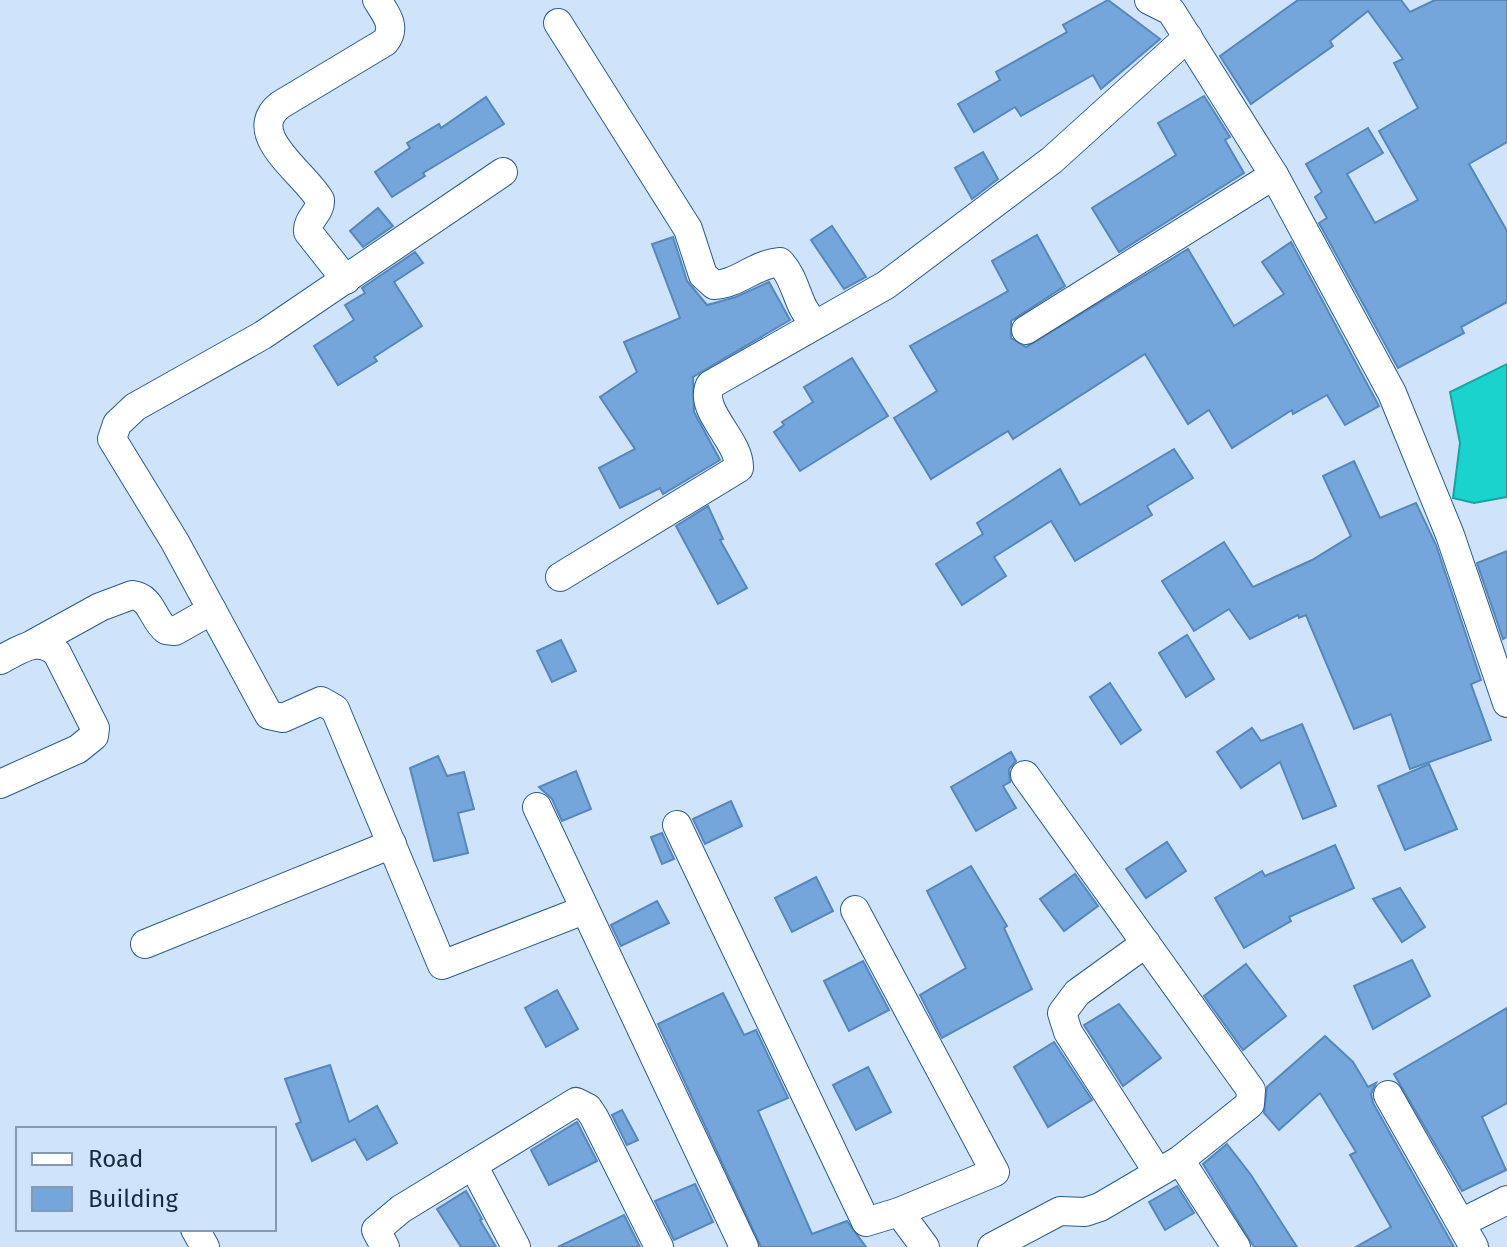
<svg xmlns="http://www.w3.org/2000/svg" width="1507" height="1247" font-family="'Fira Sans',sans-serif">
<rect width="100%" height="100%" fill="#cfe4fb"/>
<path fill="#1ad3cc" stroke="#19a1a3" stroke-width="2" d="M 1507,364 L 1507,497 L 1474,503 L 1453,498 L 1460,443 L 1450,392 Z"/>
<g fill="#74a6dc" stroke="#5687bb" stroke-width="2">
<path d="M 1108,0 L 1160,39 L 1101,89 L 1093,75 L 1021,116 L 1015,107 L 974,132 L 958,104 L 1000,80 L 996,72 L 1067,32 L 1063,25 Z"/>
<path d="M 1298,0 L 1401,0 L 1410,12 L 1435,0 L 1507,0 L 1507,142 L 1469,164 L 1507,231 L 1507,302 L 1461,327 L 1464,333 L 1398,368 L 1319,223 L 1327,218 L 1315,197 L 1322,192 L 1306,164 L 1368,128 L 1383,153 L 1347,174 L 1375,223 L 1418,200 L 1379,131 L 1418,108 L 1394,63 L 1403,59 L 1368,11 L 1330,41 L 1333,46 L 1251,104 L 1220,56 Z"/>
<path d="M 1204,96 L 1230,137 L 1225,140 L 1244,173 L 1119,252 L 1092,208 L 1176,155 L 1158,123 Z"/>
<path d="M 486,97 L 504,124 L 423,173 L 425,176 L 392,197 L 375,172 L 410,148 L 407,143 L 439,124 L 441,128 Z"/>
<path d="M 983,152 L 998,179 L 972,199 L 955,168 Z"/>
<path d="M 378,208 L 393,226 L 363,247 L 350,231 Z"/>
<path d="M 832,226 L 866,277 L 844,289 L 811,240 Z"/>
<path d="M 1037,235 L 1065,286 L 1011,321 L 1011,338 L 1026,347 L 1188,249 L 1234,326 L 1284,294 L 1262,262 L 1291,242 L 1379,406 L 1345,425 L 1327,395 L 1293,414 L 1292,410 L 1232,448 L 1209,410 L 1188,424 L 1145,354 L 1013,439 L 1008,431 L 931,479 L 894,418 L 937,391 L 910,346 L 1008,291 L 992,261 Z"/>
<path d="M 673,237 L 687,281 L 707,305 L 736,297 L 769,282 L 790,320 L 693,377 L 694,412 L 720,460 L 663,494 L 660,488 L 620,508 L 599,468 L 635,449 L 600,397 L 637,372 L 624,342 L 680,318 L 652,244 Z"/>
<path d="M 415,252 L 423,263 L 394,282 L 422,326 L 374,357 L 377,361 L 338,385 L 314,346 L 354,320 L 345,305 L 365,293 L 362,288 Z"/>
<path d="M 852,358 L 888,416 L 800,471 L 774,432 L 784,425 L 782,422 L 813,402 L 804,387 Z"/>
<path d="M 1174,449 L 1193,478 L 1147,506 L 1152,515 L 1075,561 L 1051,521 L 994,557 L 1006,576 L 962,605 L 936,564 L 983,534 L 977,523 L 1060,469 L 1080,505 Z"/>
<path d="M 1354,461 L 1380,518 L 1416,503 L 1436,545 L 1481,680 L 1471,684 L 1491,740 L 1410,769 L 1391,714 L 1354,729 L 1306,615 L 1299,618 L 1298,615 L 1250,639 L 1229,609 L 1194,631 L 1162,581 L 1224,542 L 1253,587 L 1312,560 L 1351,536 L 1323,476 Z"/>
<path d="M 708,506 L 723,539 L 720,540 L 747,588 L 718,604 L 676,526 Z"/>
<path d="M 1507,551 L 1507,637 L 1503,639 L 1477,563 Z"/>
<path d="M 1187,635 L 1214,679 L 1186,697 L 1159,653 Z"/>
<path d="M 561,640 L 576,671 L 552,682 L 537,651 Z"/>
<path d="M 1110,683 L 1141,730 L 1121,744 L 1090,697 Z"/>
<path d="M 1302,724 L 1336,806 L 1303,819 L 1280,762 L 1241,788 L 1217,752 L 1252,728 L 1261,741 Z"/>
<path d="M 1011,752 L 1016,761 L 1009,769 L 1010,782 L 1003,786 L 1016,808 L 976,831 L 951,787 Z"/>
<path d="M 438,756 L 447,776 L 464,772 L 474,809 L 458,813 L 468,853 L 434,861 L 410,768 Z"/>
<path d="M 1429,764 L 1457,829 L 1405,850 L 1378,786 Z"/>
<path d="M 576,771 L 591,809 L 562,821 L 552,799 L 539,787 Z"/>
<path d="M 731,801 L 742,826 L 705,844 L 693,819 Z"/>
<path d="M 662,833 L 674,859 L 662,864 L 651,837 Z"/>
<path d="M 1167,842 L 1186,871 L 1146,898 L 1126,869 Z"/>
<path d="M 1335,845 L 1354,888 L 1289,917 L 1291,921 L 1244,948 L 1215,898 L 1262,871 L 1265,876 Z"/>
<path d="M 971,866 L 1007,926 L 1004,928 L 1032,989 L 942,1038 L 920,995 L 966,968 L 927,891 Z"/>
<path d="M 1075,874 L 1098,906 L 1064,931 L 1040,899 Z"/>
<path d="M 816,877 L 833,911 L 792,932 L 775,898 Z"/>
<path d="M 1400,888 L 1425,927 L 1402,942 L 1373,899 Z"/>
<path d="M 657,901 L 669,923 L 621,946 L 611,925 Z"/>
<path d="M 1412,960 L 1430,996 L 1373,1029 L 1354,986 Z"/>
<path d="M 863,961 L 889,1010 L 849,1031 L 824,981 Z"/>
<path d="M 1246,964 L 1286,1016 L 1243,1050 L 1204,996 Z"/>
<path d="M 557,990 L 578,1029 L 546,1047 L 525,1008 Z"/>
<path d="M 723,993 L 744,1035 L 756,1030 L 788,1098 L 758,1111 L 812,1234 L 847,1221 L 866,1247 L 761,1247 L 658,1024 Z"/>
<path d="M 1119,1004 L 1161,1058 L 1123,1086 L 1084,1025 Z"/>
<path d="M 1507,1008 L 1507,1103 L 1482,1117 L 1506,1170 L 1462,1191 L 1394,1074 Z"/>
<path d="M 1325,1036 L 1353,1062 L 1368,1087 L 1376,1083 L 1371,1094 L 1373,1103 L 1454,1247 L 1356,1247 L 1391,1227 L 1350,1155 L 1356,1152 L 1320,1093 L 1279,1130 L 1264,1113 L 1267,1087 Z"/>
<path d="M 1054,1042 L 1092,1100 L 1048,1127 L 1014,1067 Z"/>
<path d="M 330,1065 L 349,1122 L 377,1106 L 397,1143 L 367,1160 L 355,1139 L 312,1161 L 296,1124 L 301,1122 L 285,1079 Z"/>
<path d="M 868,1067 L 891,1112 L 856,1130 L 833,1085 Z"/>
<path d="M 622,1110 L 638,1140 L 627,1145 L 612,1115 Z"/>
<path d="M 577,1122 L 597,1161 L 549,1185 L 531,1150 Z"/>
<path d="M 1227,1144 L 1251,1175 L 1297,1247 L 1254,1247 L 1203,1164 Z"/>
<path d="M 695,1184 L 713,1222 L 674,1240 L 655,1201 Z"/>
<path d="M 1177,1186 L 1194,1213 L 1165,1230 L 1149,1202 Z"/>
<path d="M 466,1191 L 482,1219 L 480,1220 L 496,1247 L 461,1247 L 437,1209 Z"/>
<path d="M 624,1215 L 640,1247 L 558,1247 Z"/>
</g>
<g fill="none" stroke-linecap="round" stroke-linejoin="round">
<g stroke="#2a5b8c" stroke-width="30">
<g id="street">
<path d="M 1149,0 L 1171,11 L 1274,175 L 1392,393 L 1450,535 L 1507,703"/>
<path d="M 558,23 L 688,229 L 703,275 L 714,285 C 738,284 755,264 780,262 C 798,281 796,307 815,323"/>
<path d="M 503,172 L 263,335 L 135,407 L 117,424 L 112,439 L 175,542 L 269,715 L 283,718 L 321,701 L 335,709 L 442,965 L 584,910"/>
<path d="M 346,280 L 308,232 C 307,218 321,213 320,200 C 305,173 243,134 280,105 L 385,42 C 397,27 386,14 377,0"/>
<path d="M 1026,330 L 1274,175"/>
<path d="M 560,577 L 739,468 C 740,440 698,411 710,385 L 886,285 L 1052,160 L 1188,37"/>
<path d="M 33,644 L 100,607 L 132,595 C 152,597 152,619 166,630 L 175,631 L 212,610"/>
<path d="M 0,660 C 20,650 38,635 57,653 L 95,728 L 94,736 L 78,749 L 0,784"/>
<path d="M 537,807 L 744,1247"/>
<path d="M 677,825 L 866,1222 L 899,1212 L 925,1247"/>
<path d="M 855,910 L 995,1172 L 899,1212"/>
<path d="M 1146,943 L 1077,993 L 1062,1013 L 1068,1032 L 1157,1171"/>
<path d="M 145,944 L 392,844"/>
<path d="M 1388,1095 L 1474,1247"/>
<path d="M 1180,1160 L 1236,1247"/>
<path d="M 473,1165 L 516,1247"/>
<path d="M 1463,1222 L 1507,1200"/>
<path d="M 195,1229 L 205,1247"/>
<path d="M 385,1247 L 376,1230 L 401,1209 L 576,1102 L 588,1108 L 594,1117 L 659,1247"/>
<path d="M 992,1247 L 1060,1211 L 1085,1212 L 1100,1207 L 1180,1160 L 1250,1104 L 1251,1090 L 1025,775"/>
</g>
</g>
<use href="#street" stroke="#fff" stroke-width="28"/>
</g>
<rect x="16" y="1127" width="260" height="104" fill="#cfe4fb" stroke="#859ab1" stroke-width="2"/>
<rect x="32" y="1153" width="40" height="12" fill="#ffffff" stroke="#859ab1" stroke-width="2"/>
<text x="88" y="1167" font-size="24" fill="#172c42">Road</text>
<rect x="32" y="1187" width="40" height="24" fill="#74a6dc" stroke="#859ab1" stroke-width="2"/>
<text x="88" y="1207" font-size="24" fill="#172c42">Building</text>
</svg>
